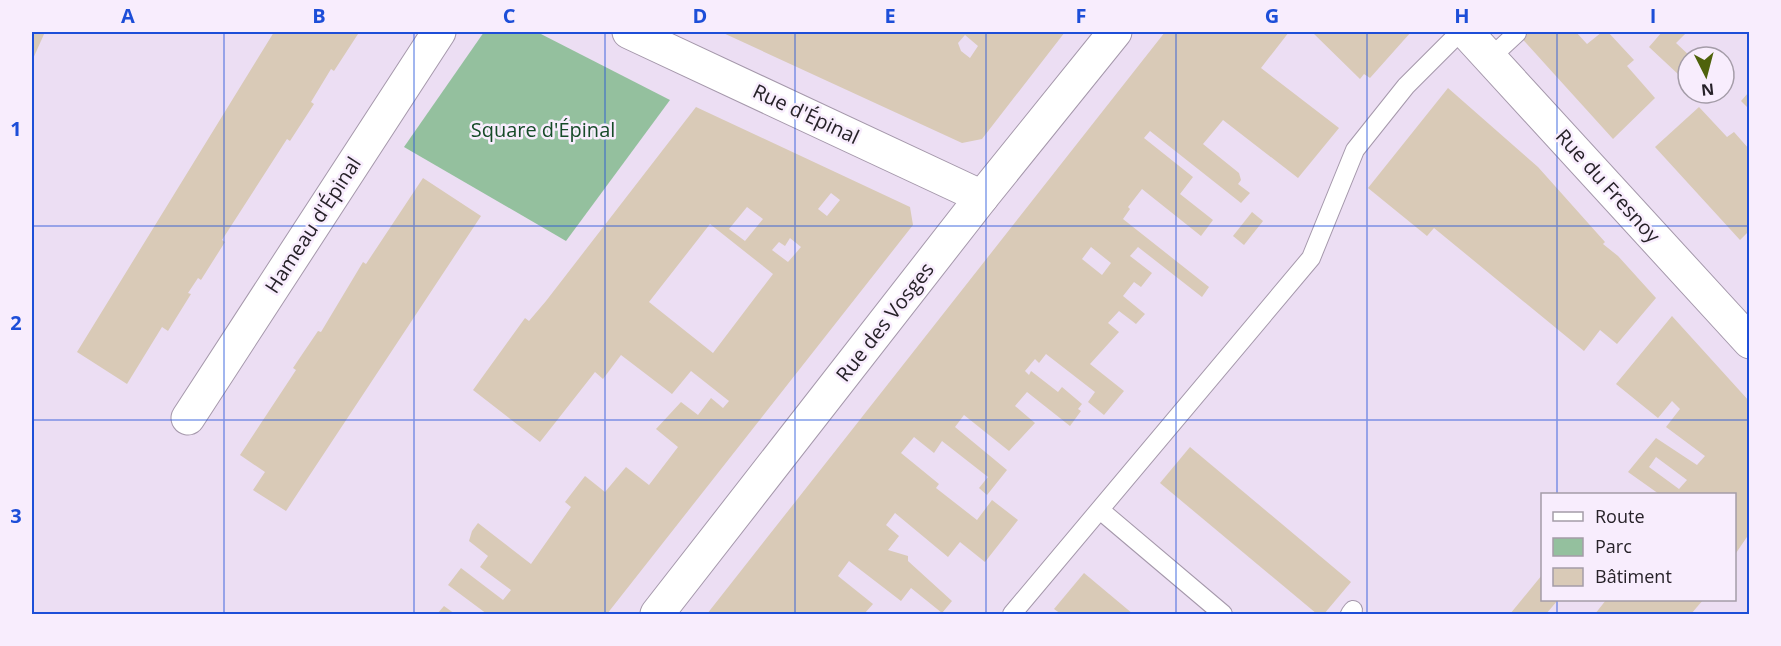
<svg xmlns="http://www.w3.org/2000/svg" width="1781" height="646" font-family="'Open Sans',sans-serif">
<rect width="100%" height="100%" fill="#ecdef3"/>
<path fill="#94c09e" d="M 484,32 L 537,32 L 670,100 L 566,241 L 404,147 Z"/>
<g fill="#d9cab7" fill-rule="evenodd">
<path d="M 32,32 L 45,32 L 32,61 Z"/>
<path d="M 274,32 L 355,32 L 358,34 L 334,71 L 331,69 L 311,102 L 314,104 L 290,141 L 287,139 L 222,240 L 225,242 L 201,280 L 198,278 L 188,293 L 191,294 L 168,331 L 162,327 L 127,384 L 77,352 Z"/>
<path d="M 721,32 L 1065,32 L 982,139 L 962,143 ZM 965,35 L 978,46 L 970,58 L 961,51 L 958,43 Z"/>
<path d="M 1165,32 L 1289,32 L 1261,68 L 1339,128 L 1298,178 L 1223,120 L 1203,144 L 1239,173 L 1241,180 L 1238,184 L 1250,193 L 1241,203 L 1150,131 L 1144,138 L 1193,177 L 1180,194 L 1213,220 L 1201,236 L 1142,189 L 1128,207 L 1130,209 L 1123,219 L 1209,287 L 1202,297 L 1138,247 L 1130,256 L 1152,273 L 1141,287 L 1134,282 L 1123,296 L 1145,314 L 1136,324 L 1119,311 L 1108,323 L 1119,332 L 1090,364 L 1124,391 L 1104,415 L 1088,402 L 1095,392 L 1046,354 L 1039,363 L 1035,359 L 1025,371 L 1029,375 L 1031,371 L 1058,392 L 1062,387 L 1082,404 L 1078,409 L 1081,411 L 1070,426 L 1027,392 L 1015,406 L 1035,423 L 1009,451 L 964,415 L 955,427 L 1007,470 L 987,495 L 979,488 L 988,477 L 942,441 L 934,453 L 914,437 L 901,453 L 939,484 L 936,488 L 977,520 L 992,500 L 1018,520 L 985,562 L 960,542 L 948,557 L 895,513 L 886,525 L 899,536 L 888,550 L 908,556 L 908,561 L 952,601 L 942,613 L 911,588 L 901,601 L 849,561 L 838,576 L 873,604 L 864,614 L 707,614 ZM 1091,247 L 1111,263 L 1102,275 L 1082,259 Z"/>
<path d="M 1312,32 L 1411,32 L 1370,78 L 1364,74 L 1360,79 Z"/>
<path d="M 1516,32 L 1576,32 L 1587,44 L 1602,32 L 1608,32 L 1634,60 L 1627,66 L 1655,98 L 1613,139 Z"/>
<path d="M 1662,32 L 1687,32 L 1676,43 L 1691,57 L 1688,57 L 1688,65 L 1679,75 L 1649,47 Z"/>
<path d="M 1448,88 L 1538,167 L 1605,242 L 1603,244 L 1618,256 L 1656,298 L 1617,344 L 1600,330 L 1584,351 L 1434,228 L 1427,236 L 1368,188 Z"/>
<path d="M 1749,92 L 1749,109 L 1741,101 Z"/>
<path d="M 696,107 L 910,207 L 913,225 L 607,614 L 487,614 L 448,585 L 461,568 L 503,600 L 511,590 L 480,567 L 488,556 L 469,541 L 472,531 L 478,523 L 531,564 L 571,507 L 565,502 L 585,476 L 605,492 L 626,467 L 649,485 L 678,447 L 656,429 L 681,402 L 698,415 L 711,398 L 723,408 L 729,401 L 691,371 L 672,394 L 621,355 L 603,379 L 595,372 L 540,442 L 473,390 L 525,318 L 529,321 L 546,301 ZM 831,193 L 840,200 L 827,216 L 818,209 ZM 747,207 L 763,219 L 745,241 L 729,229 ZM 710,224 L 773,274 L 713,353 L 649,302 ZM 790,238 L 801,247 L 788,262 L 772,250 L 779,242 L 785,246 Z"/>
<path d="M 1699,107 L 1727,137 L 1734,132 L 1749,149 L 1749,231 L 1740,240 L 1655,147 Z"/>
<path d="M 423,178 L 481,216 L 286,511 L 253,490 L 265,472 L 240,455 L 296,370 L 293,368 L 299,359 L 318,331 L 321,332 L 363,262 L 366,264 Z"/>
<path d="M 1252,212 L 1263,221 L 1244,245 L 1233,236 Z"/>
<path d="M 1672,316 L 1749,401 L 1749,534 L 1734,556 L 1734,494 L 1659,494 L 1628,472 L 1656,438 L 1697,465 L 1705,456 L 1666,427 L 1680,409 L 1672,401 L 1658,418 L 1616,384 ZM 1656,457 L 1687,480 L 1679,489 L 1649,467 Z"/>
<path d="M 1190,447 L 1351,582 L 1324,614 L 1317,614 L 1160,483 Z"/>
<path d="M 1084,573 L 1133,614 L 1061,614 L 1054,609 Z"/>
<path d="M 1542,575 L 1542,600 L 1558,600 L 1546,614 L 1510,614 Z"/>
<path d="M 1606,600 L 1703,600 L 1691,614 L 1595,614 Z"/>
<path d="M 444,606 L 455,614 L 437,614 Z"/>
</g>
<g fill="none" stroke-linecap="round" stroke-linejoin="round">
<g stroke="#a598ab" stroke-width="20">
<g id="lane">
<path d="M 1490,58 L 1517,33"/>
<path d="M 1100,510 L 1223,614"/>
<path d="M 1012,614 L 1311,258 L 1355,150 L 1406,86 L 1460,32"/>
<path d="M 1350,614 L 1353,610"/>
</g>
</g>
<g stroke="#a598ab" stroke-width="35">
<g id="street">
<path d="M 629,32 L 982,197"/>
<path d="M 1466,32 L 1750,342"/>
<path d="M 188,418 L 439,32"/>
<path d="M 657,614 L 982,197 L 1115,32"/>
</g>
</g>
<use href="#lane" stroke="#fff" stroke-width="18"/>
<use href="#street" stroke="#fff" stroke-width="33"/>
</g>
<path fill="none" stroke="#1d4ed8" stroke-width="1.5" stroke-opacity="0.55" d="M 224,32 L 224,614M 414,32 L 414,614M 605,32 L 605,614M 795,32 L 795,614M 986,32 L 986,614M 1176,32 L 1176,614M 1367,32 L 1367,614M 1557,32 L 1557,494M 32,226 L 1750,226M 32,420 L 1750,420M 1557,600 L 1557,614"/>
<g text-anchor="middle" stroke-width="5" stroke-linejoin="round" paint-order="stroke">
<g font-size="20" fill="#272229" stroke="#f8edfd">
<text transform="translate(806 114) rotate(25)" y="7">Rue d'Épinal</text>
<text transform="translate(1608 186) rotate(48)" y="7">Rue du Fresnoy</text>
<text transform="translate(313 225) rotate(-57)" y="7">Hameau d'Épinal</text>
<text transform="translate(885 322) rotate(-52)" y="7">Rue des Vosges</text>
</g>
<g font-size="20" fill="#164b28" stroke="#f8edfd">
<text x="543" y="137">Square d'Épinal</text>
</g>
</g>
<rect width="1781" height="646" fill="none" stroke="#f8edfd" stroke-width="66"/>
<rect x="1541" y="493" width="195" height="108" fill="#f8edfd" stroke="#a49ca8" stroke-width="1.5"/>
<rect x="1553" y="512" width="30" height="9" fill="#ffffff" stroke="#a49ca8" stroke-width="1.5"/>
<text x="1595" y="523" font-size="18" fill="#272229">Route</text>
<rect x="1553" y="538" width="30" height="18" fill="#94c09e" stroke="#a49ca8" stroke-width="1.5"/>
<text x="1595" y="553" font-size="18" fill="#272229">Parc</text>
<rect x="1553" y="568" width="30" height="18" fill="#d9cab7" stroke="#a49ca8" stroke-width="1.5"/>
<text x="1595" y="583" font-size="18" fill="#272229">Bâtiment</text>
<g transform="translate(1706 75) rotate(174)"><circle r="28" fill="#f8edfd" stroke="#a49ca8" stroke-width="1.5"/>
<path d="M0-4.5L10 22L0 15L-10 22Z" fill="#4f620c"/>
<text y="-9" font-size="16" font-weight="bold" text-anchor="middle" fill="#272229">N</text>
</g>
<rect x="33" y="33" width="1715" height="580" fill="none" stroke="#1d4ed8" stroke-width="2"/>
<g font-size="20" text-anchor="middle" font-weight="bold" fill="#1d4ed8">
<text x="128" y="23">A</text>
<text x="319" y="23">B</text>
<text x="509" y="23">C</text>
<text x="700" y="23">D</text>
<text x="890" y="23">E</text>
<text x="1081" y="23">F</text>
<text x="1272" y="23">G</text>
<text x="1462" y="23">H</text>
<text x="1653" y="23">I</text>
<text x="16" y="136">1</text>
<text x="16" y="330">2</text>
<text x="16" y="523">3</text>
</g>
</svg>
